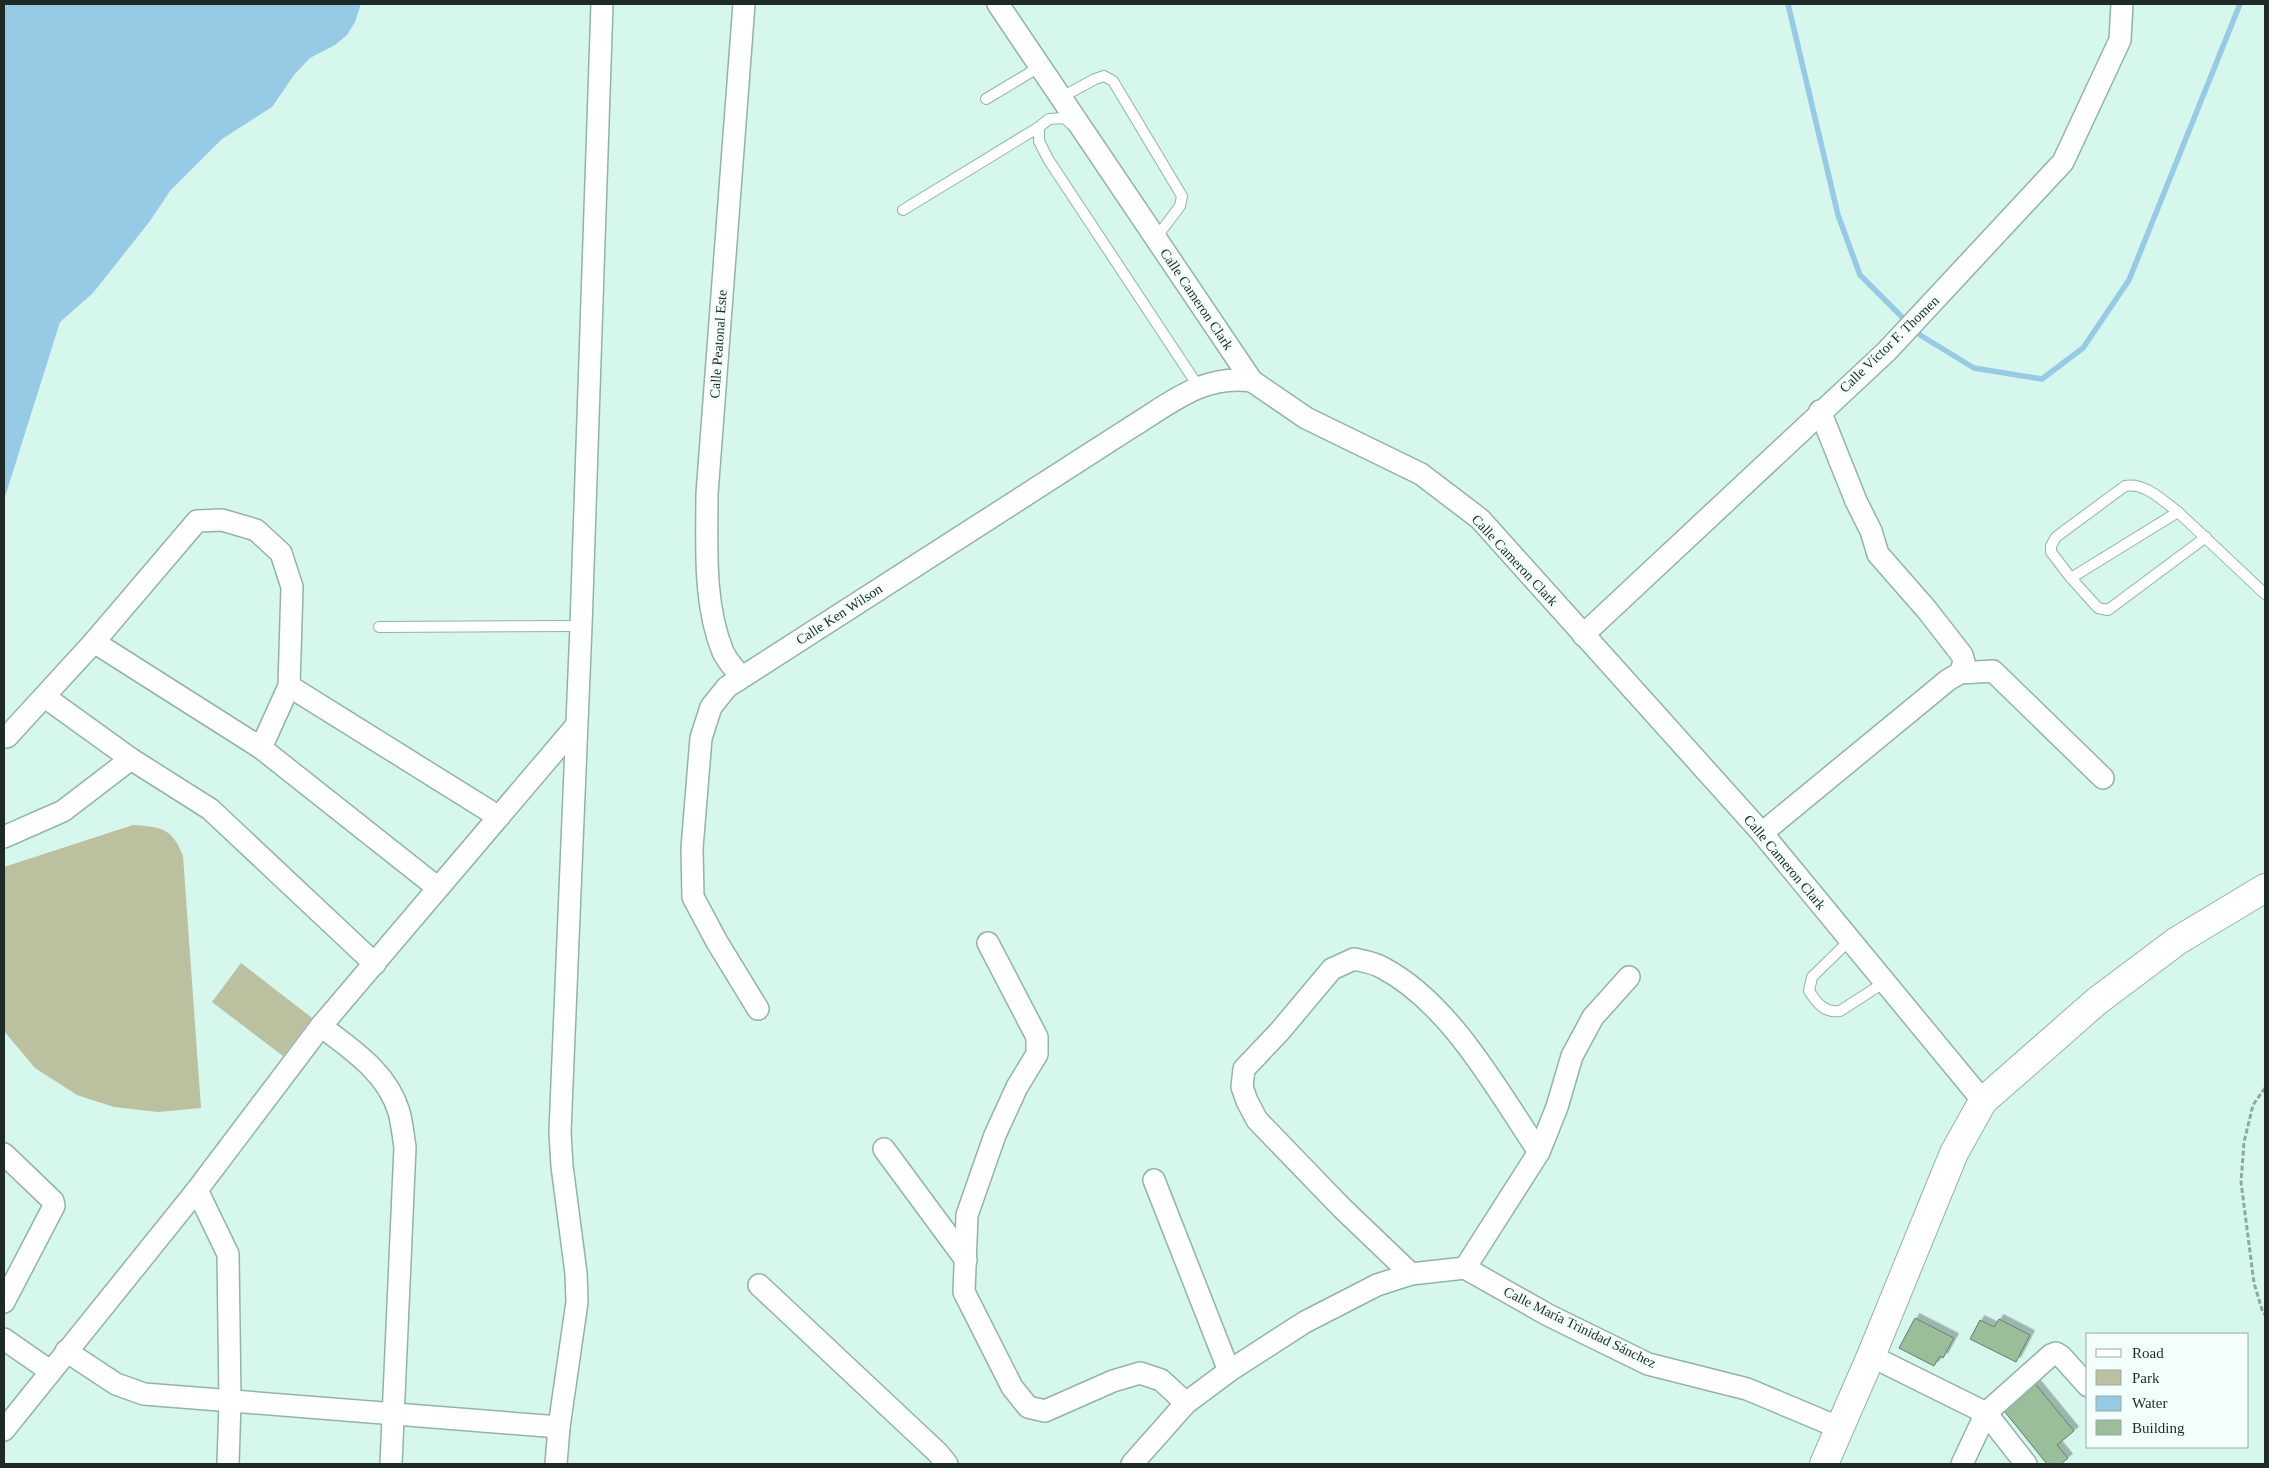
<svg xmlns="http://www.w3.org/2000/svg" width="2269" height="1468" font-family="Georgia,serif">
<defs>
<filter id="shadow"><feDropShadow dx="4.5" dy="-4.5" stdDeviation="0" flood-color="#0004"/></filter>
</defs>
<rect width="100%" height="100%" fill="#d5f7ec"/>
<g fill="#bbc09e">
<path d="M 133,825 C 162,827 172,828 183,856 L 201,1108 L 158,1112 L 114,1107 L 77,1095 L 35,1068 L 4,1031 L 4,867 Z"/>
<path d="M 241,963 L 312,1018 L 283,1056 L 212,1002 Z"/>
</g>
<path fill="#97cae5" d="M 4,4 L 361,4 L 355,22 L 347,35 L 335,45 L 310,58 L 294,75 L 272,107 L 222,139 L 170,191 L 150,221 L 93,293 L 60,322 L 4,500 Z"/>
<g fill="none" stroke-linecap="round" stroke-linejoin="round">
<g stroke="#97cae5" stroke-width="5.5">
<path d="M 1788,4 L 1838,215 L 1860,275 L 1907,322"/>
<path d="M 1914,328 L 1920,335 L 1974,368 L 2042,379 L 2083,348 L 2129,280 L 2240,4"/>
</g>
</g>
<g fill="#9abe99" stroke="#687b67" filter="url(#shadow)">
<path d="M 1915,1318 L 1954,1338 L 1943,1358 L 1940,1356 L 1934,1366 L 1899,1348 Z"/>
<path d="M 1999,1319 L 2030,1335 L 2016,1362 L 1970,1339 L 1980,1320 L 1994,1327 Z"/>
<path d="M 2033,1381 L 2074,1431 L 2057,1445 L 2068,1458 L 2061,1464 L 2047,1464 L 2001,1407 Z"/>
</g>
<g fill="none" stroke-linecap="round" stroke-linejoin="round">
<g stroke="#93b3a8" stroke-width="12">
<g id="lane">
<path d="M 1062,97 L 1095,79 L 1104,76 L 1113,81 L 1182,196 L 1180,206 L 1156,238"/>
<path d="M 986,99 L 1041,66"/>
<path d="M 1071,124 L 1064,118 L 1049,119 L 1039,127 L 1039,141 L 1048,159 L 1198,386"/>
<path d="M 903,210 L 1039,127"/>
<path d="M 2178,512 C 2163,501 2145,482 2125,486 L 2056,537 L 2051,546 L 2051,552 L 2071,578 L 2098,608 L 2108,610 L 2206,537"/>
<path d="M 2071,578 L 2178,512 L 2265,594"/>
<path d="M 379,627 L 581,626"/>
<path d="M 1850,940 L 1812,977 L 1809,991 C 1817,1003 1824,1013 1840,1011 L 1885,982"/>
</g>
</g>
<g stroke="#93b3a8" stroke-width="24">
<g id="street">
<path d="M 998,4 L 1252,381 L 1306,418 L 1421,474 L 1480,519 L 1762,833 L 1983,1101"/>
<path d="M 1820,411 L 1856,501 L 1871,531 L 1878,554 L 1927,610 L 1962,655 L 1964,662 L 1960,673"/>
<path d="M 1583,635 L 1887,351 L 2063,162 L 2120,40 L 2122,4"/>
<path d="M 94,642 L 261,748 L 438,888"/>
<path d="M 741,677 C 735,669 727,661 723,652 C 703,603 707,546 707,494 L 744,4"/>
<path d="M 289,686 L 499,817"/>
<path d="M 45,697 L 131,759 L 210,809 L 375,964"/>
<path d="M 7,737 L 94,642 L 197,521 L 222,520 L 256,530 L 281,553 L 292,587 L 289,686 L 261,748"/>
<path d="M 1762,833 L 1948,680 L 1960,673 L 1993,671 L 2103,778"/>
<path d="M 4,837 L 63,811 L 131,759"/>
<path d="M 988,943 L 1037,1037 L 1037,1054 L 1017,1087 L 995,1135 L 967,1215 L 964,1292 L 1012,1387 L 1028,1407 L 1045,1411 L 1113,1381 L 1140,1373 L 1161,1380 L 1186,1403"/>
<path d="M 758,1009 L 717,942 L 693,897 L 692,848 L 701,738 L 711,707 L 727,687 L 1133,426 C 1172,402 1204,374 1252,381"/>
<path d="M 321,1026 C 352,1050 387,1072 399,1112 C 402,1123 403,1135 405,1147 L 391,1464"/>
<path d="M 884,1149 L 966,1260"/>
<path d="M 4,1154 L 53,1201 L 54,1206 L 4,1302"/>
<path d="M 1154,1180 L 1229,1371"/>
<path d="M 197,1190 L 228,1254 L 230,1401 L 228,1464"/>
<path d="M 1465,1268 L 1548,1315 L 1648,1364 L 1747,1389 L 1840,1428"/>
<path d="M 1465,1268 L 1539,1152 L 1557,1107 L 1572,1056 L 1593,1017 L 1629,977"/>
<path d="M 1411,1274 L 1342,1208 L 1257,1120 L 1247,1101 L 1242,1087 L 1244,1069 L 1280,1031 L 1332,969 L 1354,959 C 1363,961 1375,963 1383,968 C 1450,1003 1498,1091 1539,1152"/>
<path d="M 759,1285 L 938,1453 L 947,1464"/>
<path d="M 4,1339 L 50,1371"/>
<path d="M 66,1351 L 116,1384 L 144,1394 L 559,1427"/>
<path d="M 1871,1356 L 1986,1413 L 2026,1464"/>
<path d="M 4,1430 L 197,1190 L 321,1026 L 576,726"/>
<path d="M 556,1464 L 559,1427 L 577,1302 L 576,1273 L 562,1166 L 560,1132 L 581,626 L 602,4"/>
<path d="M 1132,1464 L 1186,1403 L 1229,1371 L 1305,1322 L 1377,1285 L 1411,1274 L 1465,1268"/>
<path d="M 1962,1464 L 1986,1413 L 2051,1355 L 2056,1353 L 2061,1356 L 2088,1386"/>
</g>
</g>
<g stroke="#93b3a8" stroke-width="30">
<path id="secondary" d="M 1824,1464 L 1871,1356 L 1954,1153 L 1983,1101 L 2097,1001 L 2177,941 L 2265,888"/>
</g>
<path stroke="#8fa9a0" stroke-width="3" stroke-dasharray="5 2.5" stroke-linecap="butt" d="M 2265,1088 L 2253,1105 L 2244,1142 L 2241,1182 L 2254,1283 L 2263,1313 L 2265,1314"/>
<use href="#lane" stroke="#fff" stroke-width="10"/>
<use href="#street" stroke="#fff" stroke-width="21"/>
<use href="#secondary" stroke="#fff" stroke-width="28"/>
</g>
<g text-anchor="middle" stroke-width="5" stroke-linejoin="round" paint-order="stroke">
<g font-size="14" fill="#1d2a26" stroke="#f2fffa">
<text transform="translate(1197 299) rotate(56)" y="5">Calle Cameron Clark</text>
<text transform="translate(718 344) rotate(-86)" y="5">Calle Peatonal Este</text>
<text transform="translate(1889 344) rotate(-44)" y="5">Calle Víctor F. Thomen</text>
<text transform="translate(1515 560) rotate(47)" y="5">Calle Cameron Clark</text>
<text transform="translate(839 614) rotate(-33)" y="5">Calle Ken Wilson</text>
<text transform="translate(1785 862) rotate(50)" y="5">Calle Cameron Clark</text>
<text transform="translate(1580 1327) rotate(26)" y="5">Calle María Trinidad Sánchez</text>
</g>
</g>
<rect width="2269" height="1468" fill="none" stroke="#1d2a26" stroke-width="10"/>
<rect x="2086" y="1333" width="162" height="115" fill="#f2fffa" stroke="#9daaa5"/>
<rect x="2096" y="1349" width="25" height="8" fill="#ffffff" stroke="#9daaa5"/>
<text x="2132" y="1358" font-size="15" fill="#1d2a26">Road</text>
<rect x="2096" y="1370" width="25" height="15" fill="#bbc09e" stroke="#9daaa5"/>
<text x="2132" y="1383" font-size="15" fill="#1d2a26">Park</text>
<rect x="2096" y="1396" width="25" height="15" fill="#97cae5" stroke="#9daaa5"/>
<text x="2132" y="1408" font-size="15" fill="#1d2a26">Water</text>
<rect x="2096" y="1420" width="25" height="15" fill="#9abe99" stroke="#9daaa5"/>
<text x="2132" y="1433" font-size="15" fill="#1d2a26">Building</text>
</svg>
